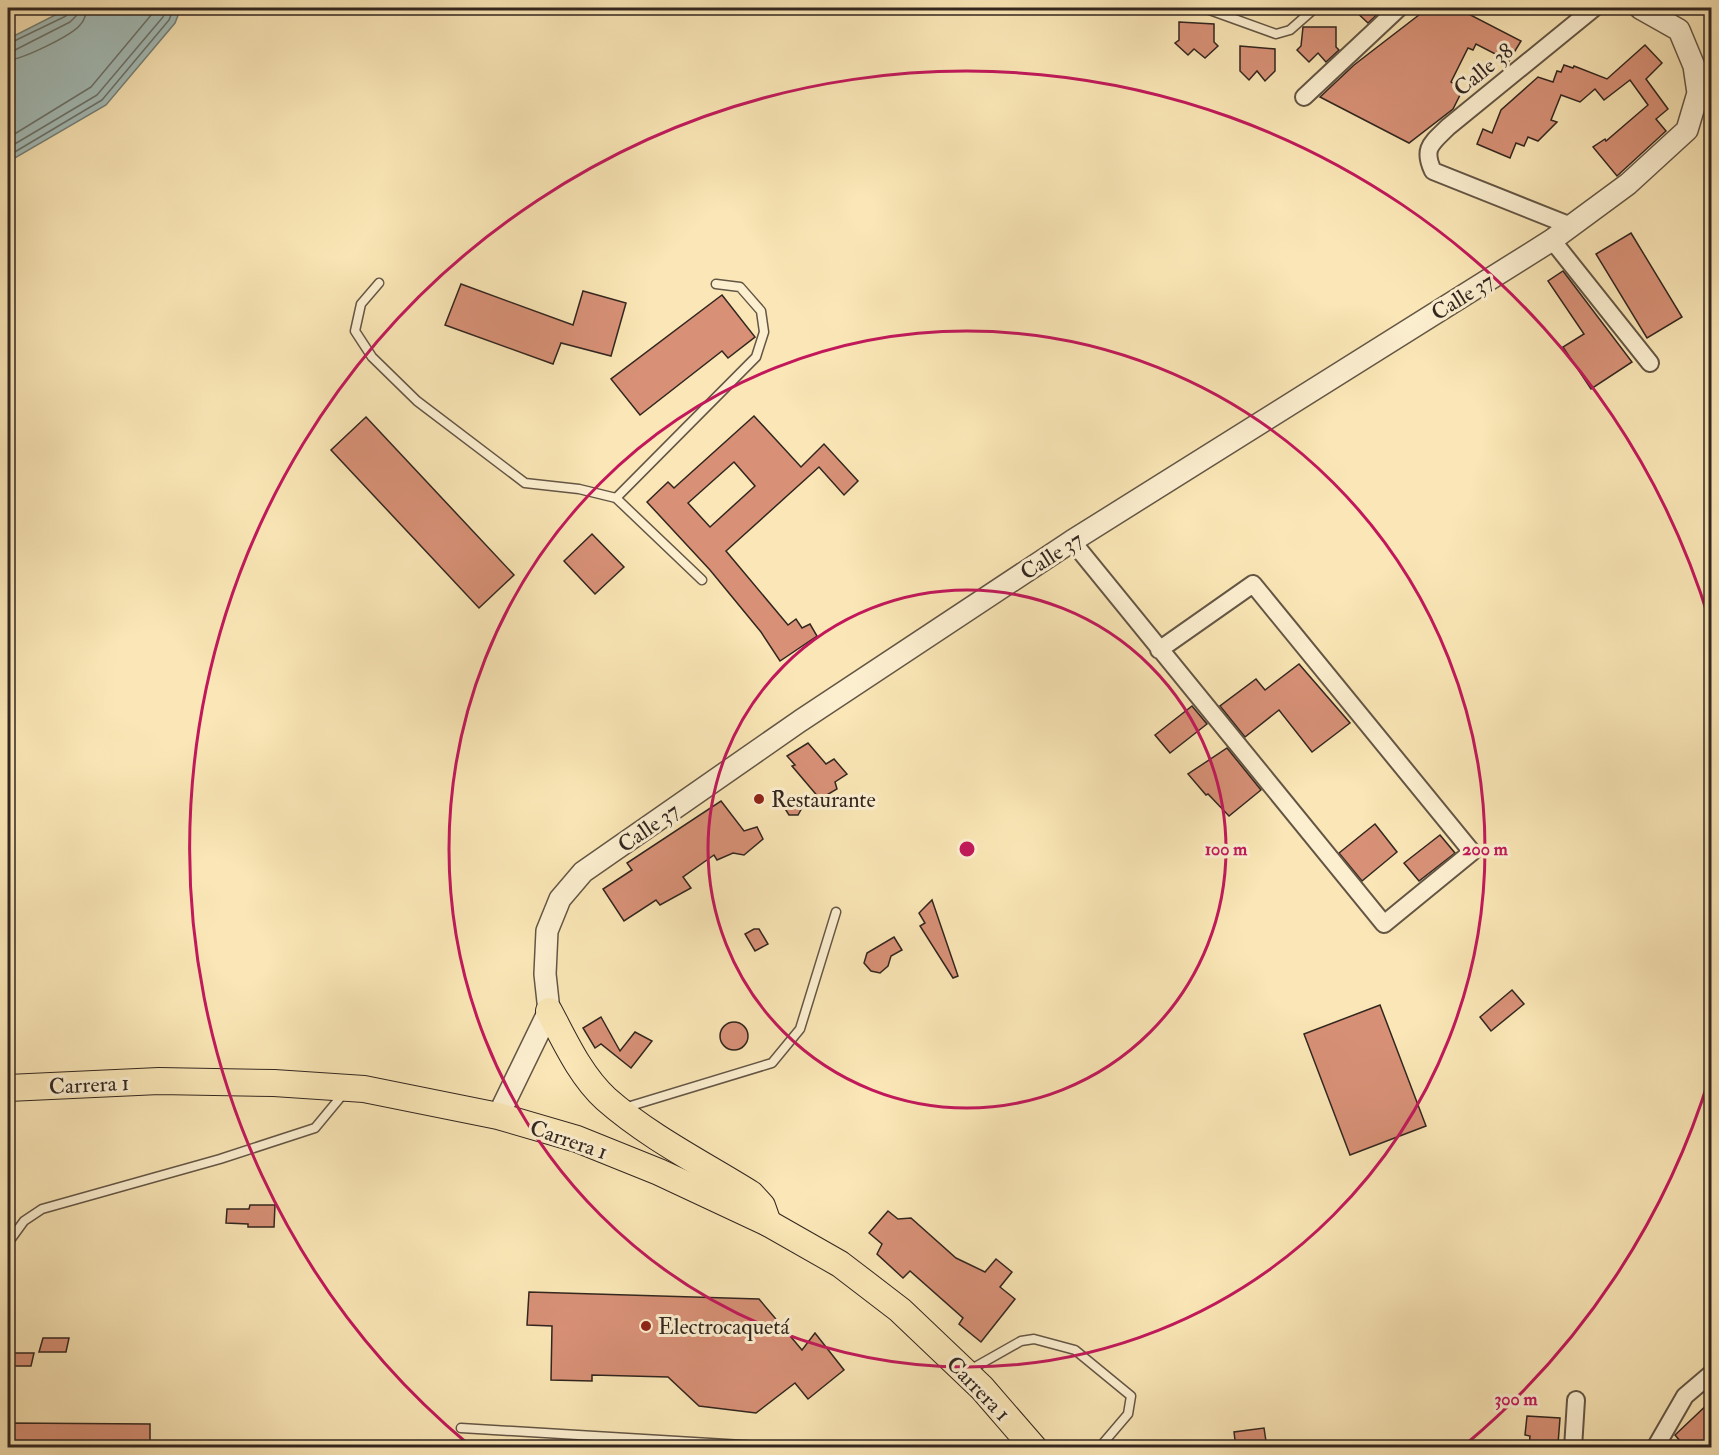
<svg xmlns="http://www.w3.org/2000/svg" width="1719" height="1455" font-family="'IM FELL Double Pica',serif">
<rect width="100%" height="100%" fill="#fae6b6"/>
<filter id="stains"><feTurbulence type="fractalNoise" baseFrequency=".00333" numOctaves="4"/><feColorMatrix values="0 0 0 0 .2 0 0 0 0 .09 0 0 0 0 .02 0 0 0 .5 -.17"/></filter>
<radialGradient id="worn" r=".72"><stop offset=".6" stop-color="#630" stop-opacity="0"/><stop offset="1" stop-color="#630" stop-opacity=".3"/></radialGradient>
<path fill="#a3bdb9" stroke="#76817b" stroke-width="1.5" d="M 69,8 L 181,8 L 175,23 L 106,105 L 8,162 L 8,39 Z"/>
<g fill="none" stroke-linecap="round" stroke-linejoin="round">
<g stroke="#6a726c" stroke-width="1.5">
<path d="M 8,44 L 66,16 L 70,8"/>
<path d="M 8,51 L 15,50 L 70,22 L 76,16 L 78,8"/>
<path d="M 8,60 C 21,60 71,36 80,25 C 85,20 86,14 87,8"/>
<path d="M 8,138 L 91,87 L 157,8"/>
<path d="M 8,148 L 97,95 L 163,17 L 166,8"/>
<path d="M 8,156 L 102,100 L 169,20 L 174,8"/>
</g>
</g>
<g fill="#d89177" stroke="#32261f" stroke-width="1.5" fill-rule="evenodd">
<path d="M 1352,8 L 1384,8 L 1368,23 Z"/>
<path d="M 1428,8 L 1457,8 L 1521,41 L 1509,61 L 1476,44 L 1473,50 L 1468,48 L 1451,82 L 1463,89 L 1453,109 L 1409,143 L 1320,97 L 1354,65 Z"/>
<path d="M 1179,22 L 1214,24 L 1214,42 L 1218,46 L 1205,58 L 1194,49 L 1188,55 L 1175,43 L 1179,40 Z"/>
<path d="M 1303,27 L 1336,27 L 1336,47 L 1339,50 L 1326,62 L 1318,53 L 1309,62 L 1297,50 L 1301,46 Z"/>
<path d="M 1645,45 L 1662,63 L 1646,79 L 1668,109 L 1656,119 L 1666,131 L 1617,176 L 1593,147 L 1605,139 L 1606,141 L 1648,105 L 1630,80 L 1604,100 L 1595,89 L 1580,102 L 1561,95 L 1551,120 L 1557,122 L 1538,141 L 1528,137 L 1524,146 L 1516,143 L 1510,158 L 1477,144 L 1483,129 L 1492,133 L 1501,110 L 1538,77 L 1553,82 L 1557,71 L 1561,72 L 1564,65 L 1573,68 L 1574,66 L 1607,79 Z"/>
<path d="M 1240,46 L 1275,49 L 1275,71 L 1265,81 L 1257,71 L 1249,80 L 1240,71 Z"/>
<path d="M 1631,233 L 1682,317 L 1647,338 L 1596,254 Z"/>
<path d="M 1563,271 L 1632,362 L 1591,389 L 1563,347 L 1584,334 L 1548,281 Z"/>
<path d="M 461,284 L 573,325 L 583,291 L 626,303 L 611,356 L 561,343 L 553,364 L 445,325 Z"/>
<path d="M 722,295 L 755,337 L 728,358 L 722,351 L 640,415 L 611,379 Z"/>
<path d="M 754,416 L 801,467 L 824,444 L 858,481 L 844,495 L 819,467 L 726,551 L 788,625 L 796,619 L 802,628 L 810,624 L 817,636 L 780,661 L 761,632 L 710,570 L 647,502 L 668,482 L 674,488 ZM 734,462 L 755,486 L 710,527 L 688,503 Z"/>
<path d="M 366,417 L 514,575 L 479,608 L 331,450 Z"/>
<path d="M 592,534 L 624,567 L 595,594 L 564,561 Z"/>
<path d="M 1299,664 L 1350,723 L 1312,752 L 1279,710 L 1245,737 L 1220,706 L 1256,679 L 1265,690 Z"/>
<path d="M 1192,706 L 1207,724 L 1170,753 L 1155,735 Z"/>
<path d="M 808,743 L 826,764 L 834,759 L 847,774 L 835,782 L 837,789 L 820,799 L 792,766 L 795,765 L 787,756 Z"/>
<path d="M 1227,748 L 1261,790 L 1229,816 L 1208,794 L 1206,795 L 1188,774 Z"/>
<path d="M 807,799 L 798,815 L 789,815 L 784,807 L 788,801 Z"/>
<path d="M 721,801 L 744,831 L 757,827 L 763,839 L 744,855 L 733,853 L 717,860 L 714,855 L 683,877 L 691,888 L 660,905 L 656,900 L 624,921 L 603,889 L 632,870 L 627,863 Z"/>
<path d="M 1375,824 L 1397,852 L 1362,881 L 1339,853 Z"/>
<path d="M 1440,835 L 1455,853 L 1419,881 L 1404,863 Z"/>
<path d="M 932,900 L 958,976 L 953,978 L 920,926 L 925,923 L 919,913 Z"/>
<path d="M 754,929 L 759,929 L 768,944 L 755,951 L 745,934 Z"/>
<path d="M 894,937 L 902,950 L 891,956 L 888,966 L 880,973 L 871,971 L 864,963 L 867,953 Z"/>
<path d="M 1512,990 L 1524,1004 L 1491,1031 L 1480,1017 Z"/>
<path d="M 1380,1005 L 1426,1126 L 1350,1155 L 1304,1034 Z"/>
<path d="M 601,1017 L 620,1051 L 635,1032 L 652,1041 L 631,1068 L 601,1044 L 595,1048 L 583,1028 Z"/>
<circle cx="734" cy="1036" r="14"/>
<path d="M 250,1205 L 275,1205 L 274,1227 L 248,1227 L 248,1224 L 226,1223 L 227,1209 L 249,1209 Z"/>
<path d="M 888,1211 L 898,1219 L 911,1218 L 956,1258 L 985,1272 L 996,1259 L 1012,1272 L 1000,1287 L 1015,1299 L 981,1342 L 959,1324 L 963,1318 L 910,1271 L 903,1278 L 877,1254 L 882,1244 L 869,1233 Z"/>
<path d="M 529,1292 L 759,1299 L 802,1350 L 815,1333 L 844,1370 L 808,1399 L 795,1383 L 756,1413 L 699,1406 L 668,1377 L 592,1375 L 592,1381 L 551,1380 L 552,1326 L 527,1325 Z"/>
<path d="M 43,1338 L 69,1338 L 66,1352 L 39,1352 Z"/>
<path d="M 12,1353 L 34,1353 L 31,1366 L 9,1366 Z"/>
<path d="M 1712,1400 L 1712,1448 L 1686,1448 L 1675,1435 Z"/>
<path d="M 1527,1416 L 1560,1418 L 1558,1444 L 1554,1443 L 1553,1448 L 1529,1448 L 1530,1436 L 1525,1435 Z"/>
<path d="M 8,1423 L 150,1424 L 150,1448 L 8,1448 Z"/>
<path d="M 1264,1428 L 1267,1448 L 1236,1448 L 1234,1432 Z"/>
</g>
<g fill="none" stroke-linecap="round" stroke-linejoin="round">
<g stroke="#645645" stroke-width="11">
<g id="service">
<path d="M 1204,8 L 1276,34 L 1290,30 L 1315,8"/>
<path d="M 379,283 L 361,304 L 355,331 L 372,357 L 417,401 L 525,483 L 579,489 L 616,498 L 702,580"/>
<path d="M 616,498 L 756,357 L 764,332 L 761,311 L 740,287 L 716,284"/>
<path d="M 624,1108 L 772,1063 L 800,1029 L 836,912"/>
<path d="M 8,1243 L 24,1221 L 42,1209 L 220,1159 L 315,1128 L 344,1093"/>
<path d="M 968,1371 L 1021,1341 L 1034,1339 L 1075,1350 L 1131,1396 L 1128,1414 L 1099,1448"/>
<path d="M 461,1428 L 795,1448"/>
</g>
</g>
<g stroke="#645645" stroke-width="20">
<g id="minor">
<path d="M 1304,97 L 1399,8"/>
<path d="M 1571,226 L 1433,171 C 1422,148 1432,143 1448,127 L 1594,8"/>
<path d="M 1552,240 L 1650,363"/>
<path d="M 1072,541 L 1384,924 L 1472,852 L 1253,584 L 1159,650"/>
<path d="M 1573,1448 L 1576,1400"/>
<path d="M 1655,1448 L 1685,1396 L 1712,1373"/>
</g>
</g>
<g stroke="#645645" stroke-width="24">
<path id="tertiary" d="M 498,1116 L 549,1011 L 545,974 L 547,931 L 560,899 L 583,872 L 800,721 L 1072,541 L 1552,240 L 1628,184 L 1687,130 L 1698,93 L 1694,66 L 1679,30 L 1640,8"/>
</g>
<g stroke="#32261f" stroke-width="28">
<g id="primary">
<path d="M 549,1011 C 565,1041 580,1075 606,1099 C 649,1137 703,1164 751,1194 L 762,1206 L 768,1223"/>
<path d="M 8,1088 L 159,1081 L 274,1083 L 364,1089 L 498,1116 L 577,1139 L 659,1172 L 768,1223 L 840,1264 L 900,1310 L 982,1388 L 1034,1448"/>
</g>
</g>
<use href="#service" stroke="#fcefd0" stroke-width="8"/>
<use href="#minor" stroke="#fcefd0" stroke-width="16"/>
<use href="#tertiary" stroke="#fcefd0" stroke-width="21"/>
<use href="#primary" stroke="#fae6b6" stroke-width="26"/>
</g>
<g fill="none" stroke="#c2185b" stroke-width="3">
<circle cx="967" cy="849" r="259"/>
<circle cx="967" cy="849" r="518"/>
<path d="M1710 1076A777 777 0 0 1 1466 1444M468 1444A777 777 0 1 1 1710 622"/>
</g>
<g fill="#8f2418" stroke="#fcefd0" stroke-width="2">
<circle cx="759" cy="799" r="6"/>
<circle cx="646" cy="1326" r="6"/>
</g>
<g text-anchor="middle" stroke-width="6" stroke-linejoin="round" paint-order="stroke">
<g font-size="22" fill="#32261f" stroke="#fcefd0">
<text transform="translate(1483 69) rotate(-39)" y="8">Calle 38</text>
<text transform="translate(1462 296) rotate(-32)" y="8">Calle 37</text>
<text transform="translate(1051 555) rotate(-33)" y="8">Calle 37</text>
<text transform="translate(648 827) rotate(-35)" y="8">Calle 37</text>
<text transform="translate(89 1084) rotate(-3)" y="8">Carrera 1</text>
<text transform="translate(569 1139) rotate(19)" y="8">Carrera 1</text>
<text transform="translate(979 1388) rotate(46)" y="8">Carrera 1</text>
</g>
<g font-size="22" fill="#32261f" stroke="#fcefd0" text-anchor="start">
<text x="771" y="807">Restaurante</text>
<text x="658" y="1334">Electrocaquetá</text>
</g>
</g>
<circle cx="967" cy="849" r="9" fill="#c2185b" stroke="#fcefd0" stroke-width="3"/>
<g font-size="18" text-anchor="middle" font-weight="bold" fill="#c2185b" stroke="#fcefd0" stroke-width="6" stroke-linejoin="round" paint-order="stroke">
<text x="1226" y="855">100 m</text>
<text x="1485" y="855">200 m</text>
<text x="1516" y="1405">300 m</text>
</g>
<rect width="1719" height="1455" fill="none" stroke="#fae6b6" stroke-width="30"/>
<rect x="9" y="9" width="1701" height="1437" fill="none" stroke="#32261f" stroke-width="3"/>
<rect x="15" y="15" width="1689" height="1425" fill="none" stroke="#32261f" stroke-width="1.5"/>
<rect width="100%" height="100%" filter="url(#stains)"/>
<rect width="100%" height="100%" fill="url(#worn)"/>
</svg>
